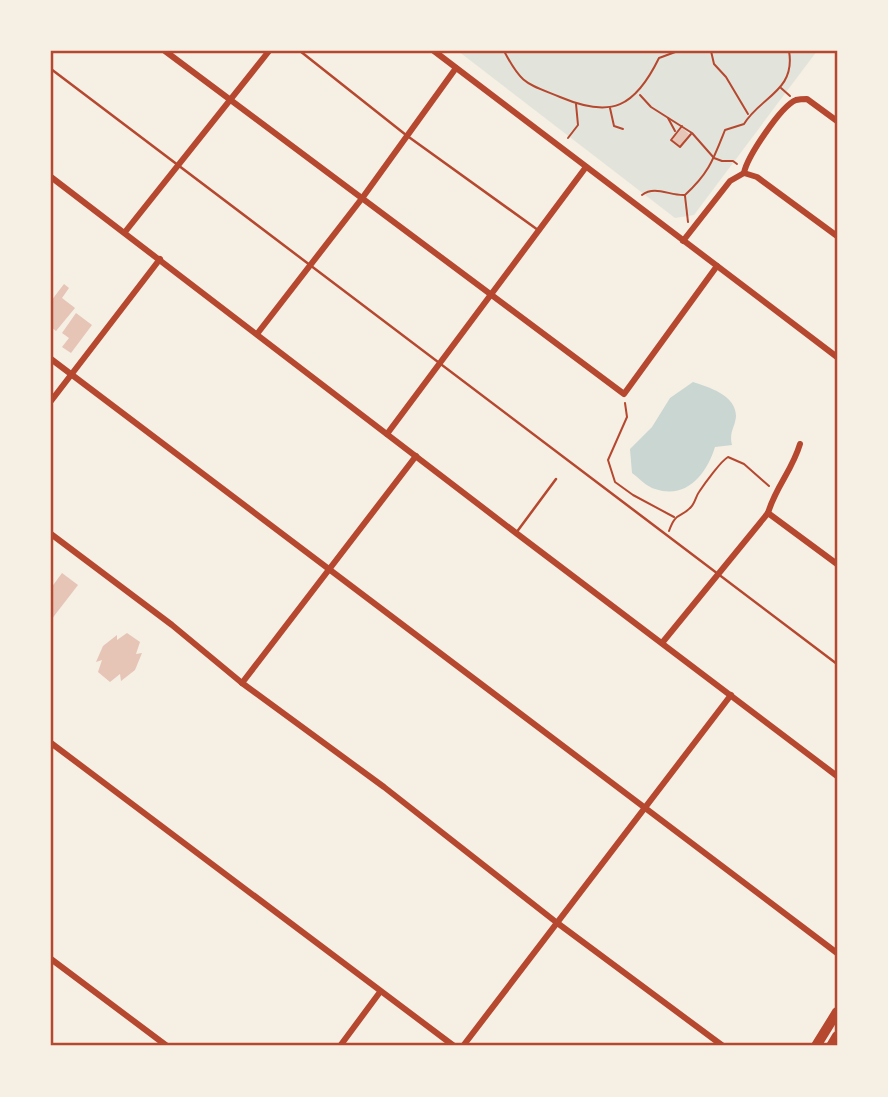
<svg xmlns="http://www.w3.org/2000/svg" width="888" height="1097" font-family="'Open Sans',sans-serif">
<rect width="100%" height="100%" fill="#f6efe4"/>
<path fill="#e2e4dc" d="M 458,51 L 817,51 L 694,215 L 675,218 Z"/>
<path fill="#c9d6d2" d="M 693,382 C 708,387 736,395 736,416 C 735,428 729,431 732,445 L 715,447 C 707,473 687,500 655,489 C 647,487 639,478 632,473 L 630,449 L 652,427 L 670,398 Z"/>
<g fill="#e6c5b7">
<path d="M 682,128 L 689,134 L 680,146 L 672,140 Z"/>
<path d="M 64,284 L 69,288 L 62,298 L 75,308 L 56,331 L 51,327 L 51,301 Z"/>
<path d="M 76,313 L 92,325 L 71,353 L 62,347 L 69,338 L 62,333 Z"/>
<path d="M 62,573 L 78,585 L 51,620 L 51,588 Z"/>
<path d="M 127,633 L 140,642 L 136,654 L 142,653 L 135,670 L 121,681 L 120,674 L 110,682 L 98,672 L 102,660 L 96,662 L 103,646 L 117,635 L 117,640 Z"/>
</g>
<g fill="none" stroke-linecap="round" stroke-linejoin="round">
<g stroke="#b5482f" stroke-width="2">
<path d="M 504,51 C 522,85 526,83 560,97 C 612,119 635,107 659,58 L 678,51"/>
<path d="M 711,51 L 714,64 L 726,77 L 748,114"/>
<path d="M 781,88 L 790,96"/>
<path d="M 640,95 L 651,107 L 692,133 L 714,158 L 722,161 L 733,161 L 737,164"/>
<path d="M 610,108 L 614,126 L 623,129"/>
<path d="M 668,118 L 675,131"/>
<path d="M 682,126 L 671,140 L 680,147 L 691,134"/>
<path d="M 568,138 L 578,125 L 576,104"/>
<path d="M 642,195 C 655,185 670,196 685,195 C 709,173 713,160 725,130 L 744,124 C 760,97 796,91 789,51"/>
<path d="M 685,196 L 688,222"/>
<path d="M 625,403 L 627,417 L 608,460 L 615,482 L 633,495 L 674,517"/>
<path d="M 669,531 C 676,511 680,519 691,507 C 695,503 696,496 699,492 C 705,483 721,461 728,457 L 744,464 L 769,486"/>
</g>
<g stroke="#b5482f" stroke-width="2.5">
<path d="M 300,51 L 406,135 L 538,230"/>
<path d="M 51,69 L 837,664"/>
<path d="M 516,533 L 556,479"/>
</g>
<g stroke="#b5482f" stroke-width="6">
<path d="M 165,51 L 624,394 L 717,266"/>
<path d="M 434,51 L 837,357"/>
<path d="M 744,173 C 747,157 781,106 796,100 C 800,99 804,99 807,99 L 837,121"/>
<path d="M 51,177 L 516,533 L 837,776"/>
<path d="M 125,232 L 269,51"/>
<path d="M 683,241 L 730,181 L 744,173 L 757,177 L 837,236"/>
<path d="M 257,334 L 363,197 L 456,68"/>
<path d="M 51,359 L 837,953"/>
<path d="M 51,401 L 160,259"/>
<path d="M 387,434 L 586,167"/>
<path d="M 768,513 L 837,564"/>
<path d="M 768,513 C 776,486 792,471 800,444"/>
<path d="M 51,534 L 172,625 L 242,683 L 384,787 L 556,922 L 723,1046"/>
<path d="M 662,643 L 768,513"/>
<path d="M 242,683 L 416,456"/>
<path d="M 51,743 L 454,1046"/>
<path d="M 51,959 L 167,1046"/>
<path d="M 340,1046 L 380,992"/>
<path d="M 463,1046 L 731,695"/>
</g>
<g stroke="#b5482f" stroke-width="10">
<path d="M 816,1046 L 837,1012"/>
<path d="M 831,1046 L 837,1036"/>
</g>
</g>
<rect width="888" height="1097" fill="none" stroke="#f6efe4" stroke-width="105"/>
<rect x="52" y="52" width="784" height="992" fill="none" stroke="#b5482f" stroke-width="2.5"/>
</svg>
